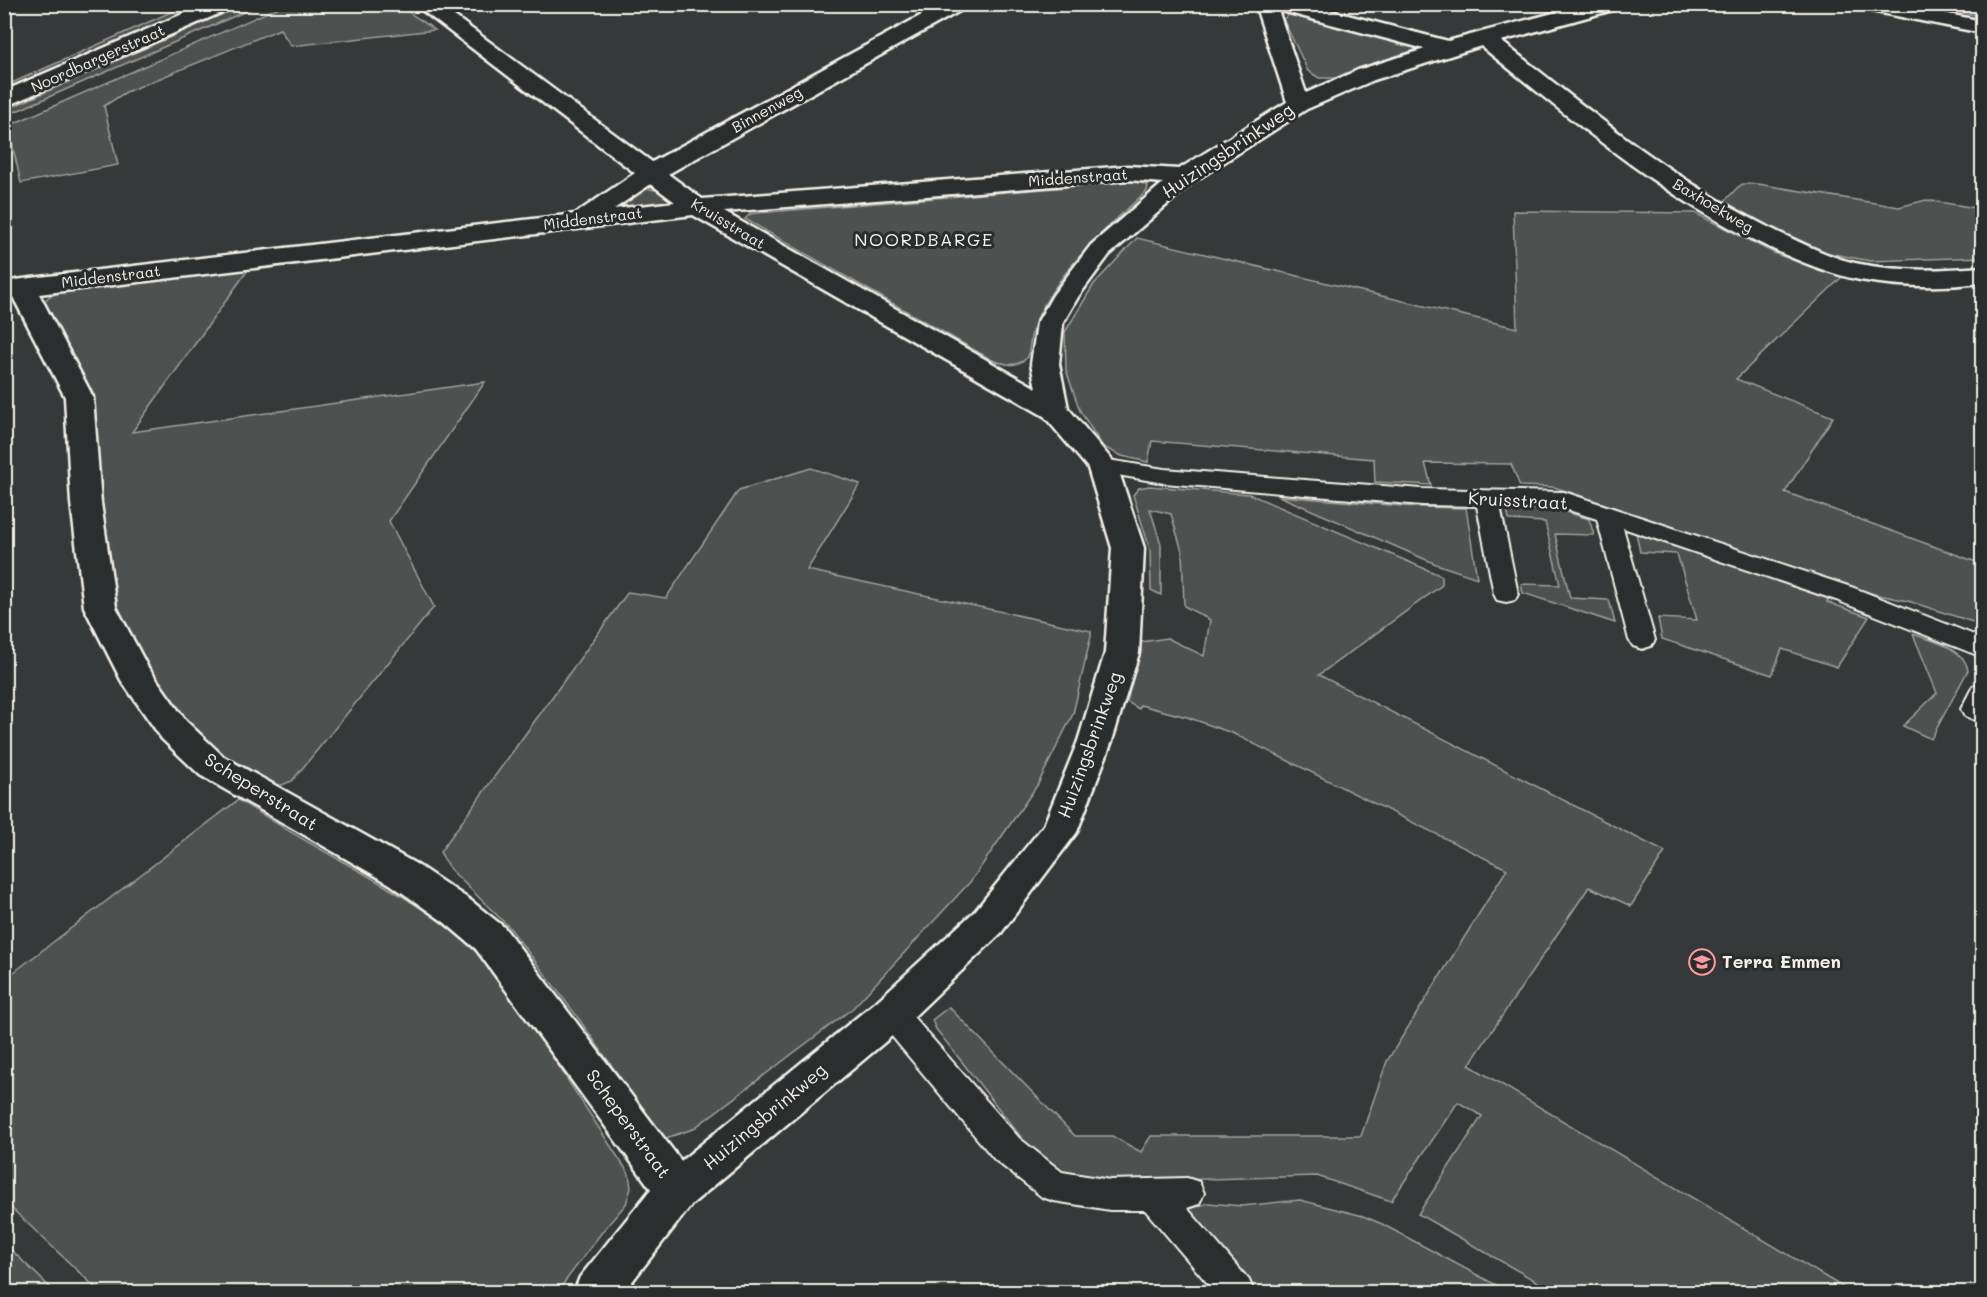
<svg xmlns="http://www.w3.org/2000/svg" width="1987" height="1297" font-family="Mali,sans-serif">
<rect width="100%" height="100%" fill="#363939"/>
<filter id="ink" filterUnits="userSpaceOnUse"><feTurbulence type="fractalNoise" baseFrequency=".0167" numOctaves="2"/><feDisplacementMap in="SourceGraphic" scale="12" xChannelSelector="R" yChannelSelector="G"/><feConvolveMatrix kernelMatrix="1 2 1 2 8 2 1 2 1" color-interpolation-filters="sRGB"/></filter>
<g filter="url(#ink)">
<g fill="#4e514f" stroke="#a1a19c" stroke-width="1.5">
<path d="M 189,4 L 200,5 L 5,89 L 5,86 Z"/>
<path d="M 245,4 L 260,5 L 5,116 L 5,110 Z"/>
<path d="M 284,5 L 398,5 L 435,30 L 291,46 L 280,29 L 126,92 L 104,106 L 118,165 L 21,183 L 8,126 Z"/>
<path d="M 1913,5 L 1982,5 L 1982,16 Z"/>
<path d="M 1292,13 L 1414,46 L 1416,48 L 1413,52 L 1372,64 L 1339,78 L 1319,78 L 1308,71 L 1283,19 Z"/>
<path d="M 1139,181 L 1148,186 L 1147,191 C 1105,229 1055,273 1034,326 C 1030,336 1030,346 1028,357 C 1016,368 1007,365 992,360 L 745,219 L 750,214 L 757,213 Z"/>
<path d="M 1743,184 L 1758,184 L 1899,207 L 1926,200 L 1982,209 L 1982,257 L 1870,261 L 1828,253 L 1784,235 L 1721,205 L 1738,187 Z"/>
<path d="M 643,188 L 656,190 L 669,196 L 668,202 L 664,205 L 621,209 L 615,205 Z"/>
<path d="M 1513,211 L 1695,213 L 1774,253 L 1814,268 L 1844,275 L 1736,379 L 1833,417 L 1785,492 L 1982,564 L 1982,625 L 1908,601 L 1874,594 L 1554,487 L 1520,486 L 1511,464 L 1425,463 L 1431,485 L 1375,482 L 1374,459 L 1152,441 L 1148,462 L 1122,456 L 1103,447 L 1080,411 L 1066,370 L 1065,332 L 1094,284 L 1137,238 L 1517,328 Z"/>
<path d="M 250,267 L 132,432 L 485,382 L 389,521 L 434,607 L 292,781 L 277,787 L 244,771 L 209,745 L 182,717 L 134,649 L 113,593 L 42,303 L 50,296 L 66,291 Z"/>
<path d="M 811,468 L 860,484 L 807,570 L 1091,631 L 1091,636 L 1073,714 L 1038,784 L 971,881 L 853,1008 L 693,1129 L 663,1139 L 576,1015 L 509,927 L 450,869 L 440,852 L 628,592 L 666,598 L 739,490 Z"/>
<path d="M 1149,486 L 1249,494 L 1442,576 L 1442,585 L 1319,675 L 1665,852 L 1631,906 L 1589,887 L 1469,1065 L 1851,1292 L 1786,1292 L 1782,1290 L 1780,1292 L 1555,1292 L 1418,1214 L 1482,1116 L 1458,1102 L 1391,1201 L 1317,1176 L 1174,1180 L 1135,1185 L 1057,1174 L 1036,1156 L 936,1029 L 932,1020 L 949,1007 L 1075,1136 L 1112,1136 L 1141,1152 L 1151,1136 L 1361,1136 L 1387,1061 L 1507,869 L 1232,733 L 1187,717 L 1140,705 L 1139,709 L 1127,702 L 1142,642 L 1167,638 L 1204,656 L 1210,620 L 1184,606 L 1182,551 L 1171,514 L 1150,509 L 1161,544 L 1161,595 L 1151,590 L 1150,549 L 1133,495 L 1139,488 Z"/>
<path d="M 1279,496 L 1415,507 L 1466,508 L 1477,578 L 1436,564 Z"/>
<path d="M 1507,508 L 1555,509 L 1589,519 L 1594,535 L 1555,534 L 1570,598 L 1609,600 L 1615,623 L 1523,593 L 1521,584 L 1560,585 L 1545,522 L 1509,520 Z"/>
<path d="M 1636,533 L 1828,598 L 1827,602 L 1869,617 L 1837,667 L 1782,649 L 1772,675 L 1662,639 L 1658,618 L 1697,620 L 1677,554 L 1640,552 Z"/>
<path d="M 1913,634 C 1932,641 1964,647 1968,670 L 1931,739 L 1903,726 L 1937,693 Z"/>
<path d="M 238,800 C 262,814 285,829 310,843 C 379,883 452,917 503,981 L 629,1174 L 631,1188 L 626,1204 L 602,1232 L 557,1292 L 100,1292 L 5,1202 L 5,979 Z"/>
<path d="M 1300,1200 L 1363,1216 L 1382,1224 L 1509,1292 L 1256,1292 L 1183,1211 L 1208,1203 L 1242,1206 Z"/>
<path d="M 4,1244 L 5,1244 L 55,1292 L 5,1292 Z"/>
</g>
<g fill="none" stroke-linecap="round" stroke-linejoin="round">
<g stroke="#f4f1e8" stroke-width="4">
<g id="service">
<path d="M 1102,459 L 1164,469 L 1422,489 L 1564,492 L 1854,588 L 1982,638 L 1982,657 L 1836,600 L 1623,528 L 1655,640 L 1651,646 L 1642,649 L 1633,646 L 1629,640 L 1597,519 L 1562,508 L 1500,506 L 1518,594 L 1515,600 L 1506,602 L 1497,600 L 1494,594 L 1477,506 L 1422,505 L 1164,483 L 1094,471 L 1091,466 L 1094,461 Z"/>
<path d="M 1982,684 L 1982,723 L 1965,716 L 1961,709 L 1973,686 Z"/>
<path d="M 891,1000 L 902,1004 L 1019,1138 L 1062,1172 L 1110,1180 L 1187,1178 L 1199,1182 L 1204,1193 L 1199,1204 L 1187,1208 L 1249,1280 L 1254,1292 L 1215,1292 L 1145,1210 L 1110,1210 L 1054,1201 L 1042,1197 L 995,1160 L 880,1022 L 876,1013 L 880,1004 Z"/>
</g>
</g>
<g stroke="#f4f1e8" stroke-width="5">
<g id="minor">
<path d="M 414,4 L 438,4 L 652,162 L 942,4 L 968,4 L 965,8 L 668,174 L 702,199 L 1128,166 L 1179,169 L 1287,102 L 1255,4 L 1305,4 L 1448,41 L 1587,4 L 1623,4 L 1620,8 L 1501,41 C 1590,111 1677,184 1780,233 C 1806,245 1833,259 1860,264 C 1901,272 1942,270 1982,267 L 1982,283 C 1942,288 1900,287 1860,280 C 1826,273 1794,259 1762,244 C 1658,194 1570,118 1481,46 L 1374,80 L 1307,109 L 1193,182 L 1109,255 L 1078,297 L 1063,323 L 1059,364 L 1068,408 L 1117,466 L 1144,548 L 1139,653 L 1112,741 L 1077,832 L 1001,933 L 905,1025 L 692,1204 L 624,1292 L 574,1292 L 580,1277 L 651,1189 L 476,949 L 444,922 L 390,884 L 200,775 L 162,739 L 121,680 L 84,607 L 71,503 L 65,397 L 13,297 L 4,298 L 4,282 L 23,279 L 575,214 L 635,173 ZM 1278,10 L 1425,49 L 1358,70 L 1306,93 ZM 1128,180 L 1163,183 L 1091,245 L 1053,295 L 1037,323 L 1031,364 L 1036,388 L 724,212 ZM 651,184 L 675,202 L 614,209 ZM 693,215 L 1044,416 L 1088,468 L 1112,548 L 1105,653 L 1078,741 L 1044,825 L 975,911 L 877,1001 L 681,1161 L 504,927 L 470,900 L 416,864 L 224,757 L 186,721 L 147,666 L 116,607 L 101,503 L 93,397 L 39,294 Z"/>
<path d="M 1856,4 L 1900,4 L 1982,21 L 1982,33 L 1866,10 L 1859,8 Z"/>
</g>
</g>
<g stroke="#f4f1e8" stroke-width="5">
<path id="tertiary" d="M 206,4 L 235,4 L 232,8 L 4,107 L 4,91 Z"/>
</g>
<use href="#service" fill="#2a2d2e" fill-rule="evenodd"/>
<use href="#minor" fill="#2a2d2e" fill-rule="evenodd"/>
<use href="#tertiary" fill="#2a2d2e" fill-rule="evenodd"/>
</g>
</g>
<defs>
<g id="school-ring" transform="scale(1.35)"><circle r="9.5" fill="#2a2d2e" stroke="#ff9aa2" stroke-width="1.5"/><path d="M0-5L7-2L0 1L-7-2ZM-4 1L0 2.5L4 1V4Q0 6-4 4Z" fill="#ff9aa2"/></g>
</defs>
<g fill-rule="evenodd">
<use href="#school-ring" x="1702" y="962"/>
</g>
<g text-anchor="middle" stroke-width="6" stroke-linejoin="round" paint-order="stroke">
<g font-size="15" fill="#f4f1e8" stroke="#2a2d2e">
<text transform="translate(98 59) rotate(-24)" y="5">Noordbargerstraat</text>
<text transform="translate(767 110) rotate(-29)" y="5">Binnenweg</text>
<text transform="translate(1078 178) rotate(-4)" y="5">Middenstraat</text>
<text transform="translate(1713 206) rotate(31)" y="5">Baxhoekweg</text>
<text transform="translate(593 219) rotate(-7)" y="5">Middenstraat</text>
<text transform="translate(728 224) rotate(31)" y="5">Kruisstraat</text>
<text transform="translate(111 277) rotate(-7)" y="5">Middenstraat</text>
</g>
<g font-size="18" fill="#f4f1e8" stroke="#2a2d2e">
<text transform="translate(1228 151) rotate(-34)" y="6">Huizingsbrinkweg</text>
<text transform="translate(1518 501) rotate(3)" y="6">Kruisstraat</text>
<text transform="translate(1090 745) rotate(-70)" y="6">Huizingsbrinkweg</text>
<text transform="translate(261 792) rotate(32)" y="6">Scheperstraat</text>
<text transform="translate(765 1117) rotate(-40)" y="6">Huizingsbrinkweg</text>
<text transform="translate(628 1124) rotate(54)" y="6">Scheperstraat</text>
</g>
<g font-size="18" letter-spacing="1.5" fill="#f4f1e8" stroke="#2a2d2e">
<text x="924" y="246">NOORDBARGE</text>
</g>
<g font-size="18" font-weight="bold" fill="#f4f1e8" stroke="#2a2d2e" text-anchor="start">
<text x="1722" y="968">Terra Emmen</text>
</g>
</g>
<rect width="1987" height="1297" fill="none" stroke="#2a2d2e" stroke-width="24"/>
<rect x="12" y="12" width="1963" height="1273" fill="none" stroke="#f4f1e8" stroke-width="2" filter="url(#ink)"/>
</svg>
